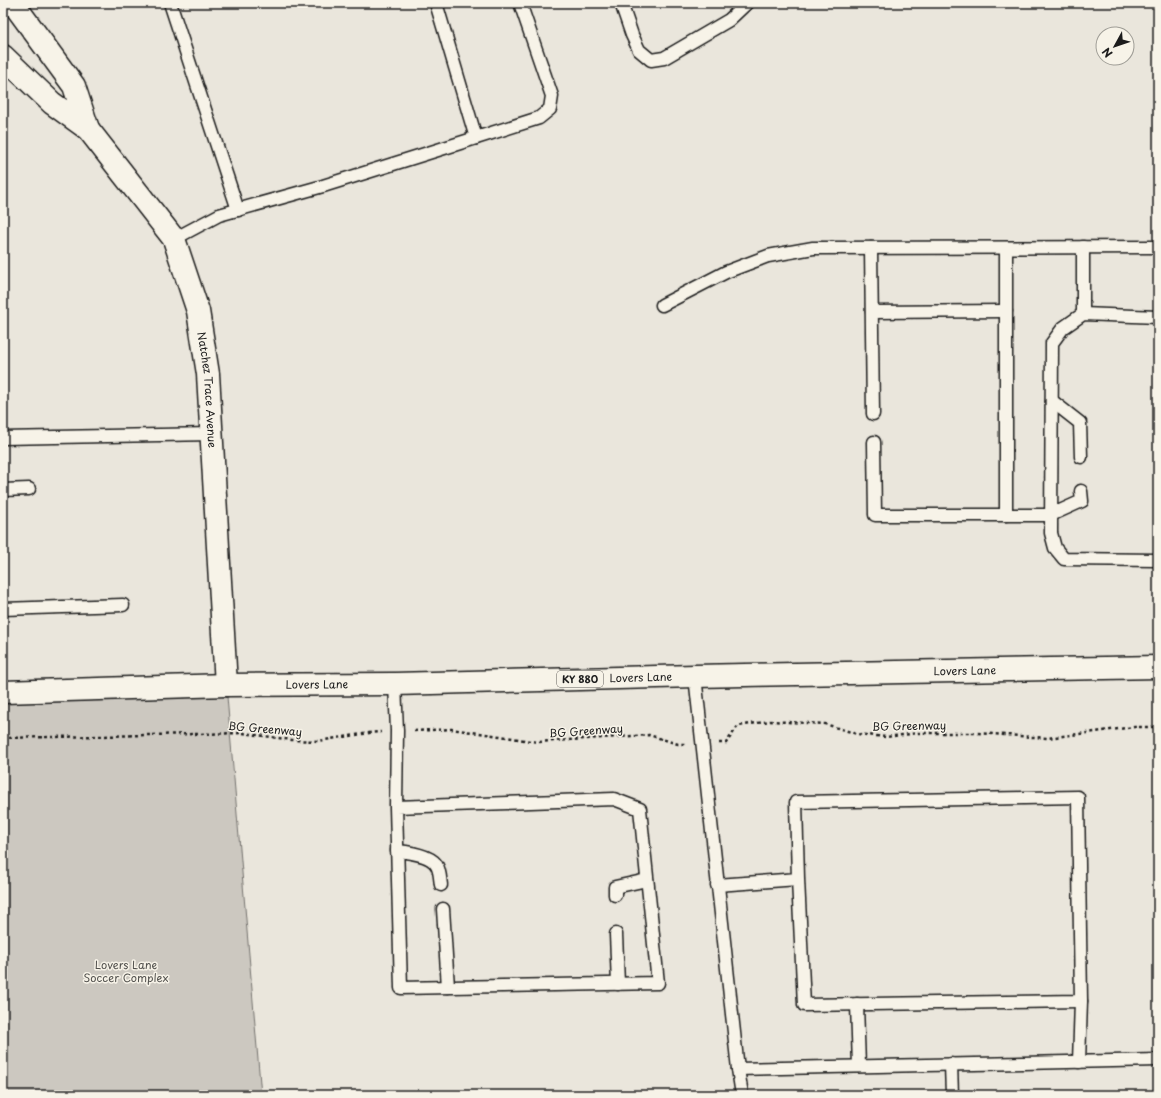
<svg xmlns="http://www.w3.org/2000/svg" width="1161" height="1098" font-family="'Playpen Sans',sans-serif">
<rect width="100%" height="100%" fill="#eae6dc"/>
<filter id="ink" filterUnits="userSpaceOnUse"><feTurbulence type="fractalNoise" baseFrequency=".025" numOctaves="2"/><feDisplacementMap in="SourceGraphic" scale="8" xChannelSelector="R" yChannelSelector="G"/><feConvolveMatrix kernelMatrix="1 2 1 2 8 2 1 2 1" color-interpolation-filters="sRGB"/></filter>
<g filter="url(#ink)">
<path fill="#ccc8c0" stroke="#74726e" d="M 226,685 L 261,1095 L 3,1095 L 3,692 Z"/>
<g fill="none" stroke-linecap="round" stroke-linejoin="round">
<g stroke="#1c1c1c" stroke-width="15">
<g id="lane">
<path d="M 170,3 L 238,210"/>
<path d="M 621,3 L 632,35 L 639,50 L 651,60 L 664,58 L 729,20 L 747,3"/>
<path d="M 476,138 L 539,118 L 550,109 L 552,96 L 520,3"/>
<path d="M 174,239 L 219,215 L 323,186 L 476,138 L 436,3"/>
<path d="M 871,248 L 873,414"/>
<path d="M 1006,248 L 1006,515"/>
<path d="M 662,305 L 726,272 L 768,256 L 813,248 L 1158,247"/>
<path d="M 872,312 L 1006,311"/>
<path d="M 1083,314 L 1083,247"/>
<path d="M 1158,317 L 1083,314 L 1063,328 L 1052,343 L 1051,533 L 1055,548 L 1064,559 L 1158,560"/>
<path d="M 1052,401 L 1080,423 L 1081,457"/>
<path d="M 3,438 L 212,434"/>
<path d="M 874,442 L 875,515 L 1051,515 L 1082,501 L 1081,491"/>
<path d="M 3,490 L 29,489"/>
<path d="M 3,609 L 123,605"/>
<path d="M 695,676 L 738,1069 L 742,1095"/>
<path d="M 395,684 L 397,731 L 396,807 L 401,988 L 658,983 L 640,809 L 614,799 L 396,807"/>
<path d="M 397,851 C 408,852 432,855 437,866 C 440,871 440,879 441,885"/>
<path d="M 717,885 L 798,879 L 796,802 L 1078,797 L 1081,1001 L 804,1005 L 798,879"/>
<path d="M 615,895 L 615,887 L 647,880"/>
<path d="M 443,909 L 448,987"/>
<path d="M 616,934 L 618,984"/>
<path d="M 857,1004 L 859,1066"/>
<path d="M 1079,1062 L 1081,1001"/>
<path d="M 951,1064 L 952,1095"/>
<path d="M 738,1069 L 1158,1060"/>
</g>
</g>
<g stroke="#1c1c1c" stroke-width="25">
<g id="street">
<path d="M 3,56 L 52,103 L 88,129 L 74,86 L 13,3"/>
<path id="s1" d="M 88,129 L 174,239 L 198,311 L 208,374 L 226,685"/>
</g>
</g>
<g stroke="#1c1c1c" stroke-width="25">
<g id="primary">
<path id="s2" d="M 3,692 L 226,685 L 395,684 L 695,676 L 1158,667"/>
</g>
</g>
<g stroke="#1c1c1c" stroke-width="2.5" stroke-dasharray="3 3" stroke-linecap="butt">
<path d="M 414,731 L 451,729 L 500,736 L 537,742 L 649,735 L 678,744 L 686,744"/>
<path d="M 3,738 L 243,733 L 292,740 L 318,741 L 369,733 L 381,732"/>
<path d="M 719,743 L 726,743 L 738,726 L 770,721 L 825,724 L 857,734 L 886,737 L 918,733 L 978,733 L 1047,738 L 1134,727 L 1158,727"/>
</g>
<use href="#lane" stroke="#f7f3e8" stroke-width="12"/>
<use href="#street" stroke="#f7f3e8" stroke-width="22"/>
<use href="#primary" stroke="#f7f3e8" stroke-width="22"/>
</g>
</g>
<g text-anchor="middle" stroke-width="3" stroke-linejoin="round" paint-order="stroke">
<rect fill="#f7f3e8" stroke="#5e5c59" stroke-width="1" x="557" y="671" width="46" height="16" rx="3"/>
<g font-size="10" font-weight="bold" fill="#1c1c1c">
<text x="580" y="683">KY 880</text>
</g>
<g font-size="11" fill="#1c1c1c" stroke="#f7f3e8">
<text dy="4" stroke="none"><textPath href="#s1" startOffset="295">Natchez Trace Avenue</textPath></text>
<text dy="4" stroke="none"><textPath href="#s2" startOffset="962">Lovers Lane</textPath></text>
<text dy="4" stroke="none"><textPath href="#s2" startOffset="638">Lovers Lane</textPath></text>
<text dy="4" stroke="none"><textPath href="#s2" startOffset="314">Lovers Lane</textPath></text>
<text transform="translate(909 726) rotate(-1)" y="4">BG Greenway</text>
<text transform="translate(265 729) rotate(5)" y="4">BG Greenway</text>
<text transform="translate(586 731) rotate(-4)" y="4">BG Greenway</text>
</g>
<g font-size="11" fill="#51504d" stroke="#f7f3e8">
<text x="126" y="969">Lovers Lane<tspan x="126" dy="13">Soccer Complex</tspan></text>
</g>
</g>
<rect width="1161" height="1098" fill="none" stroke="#f7f3e8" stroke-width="16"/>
<rect x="8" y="8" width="1145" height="1082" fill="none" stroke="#1c1c1c" stroke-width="1.5" filter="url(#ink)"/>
<g transform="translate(1115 46) rotate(230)"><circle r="19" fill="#f7f3e8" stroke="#9f9d96"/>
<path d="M0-3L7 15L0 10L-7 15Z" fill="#1c1c1c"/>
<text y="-6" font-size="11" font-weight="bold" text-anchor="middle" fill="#1c1c1c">N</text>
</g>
</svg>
